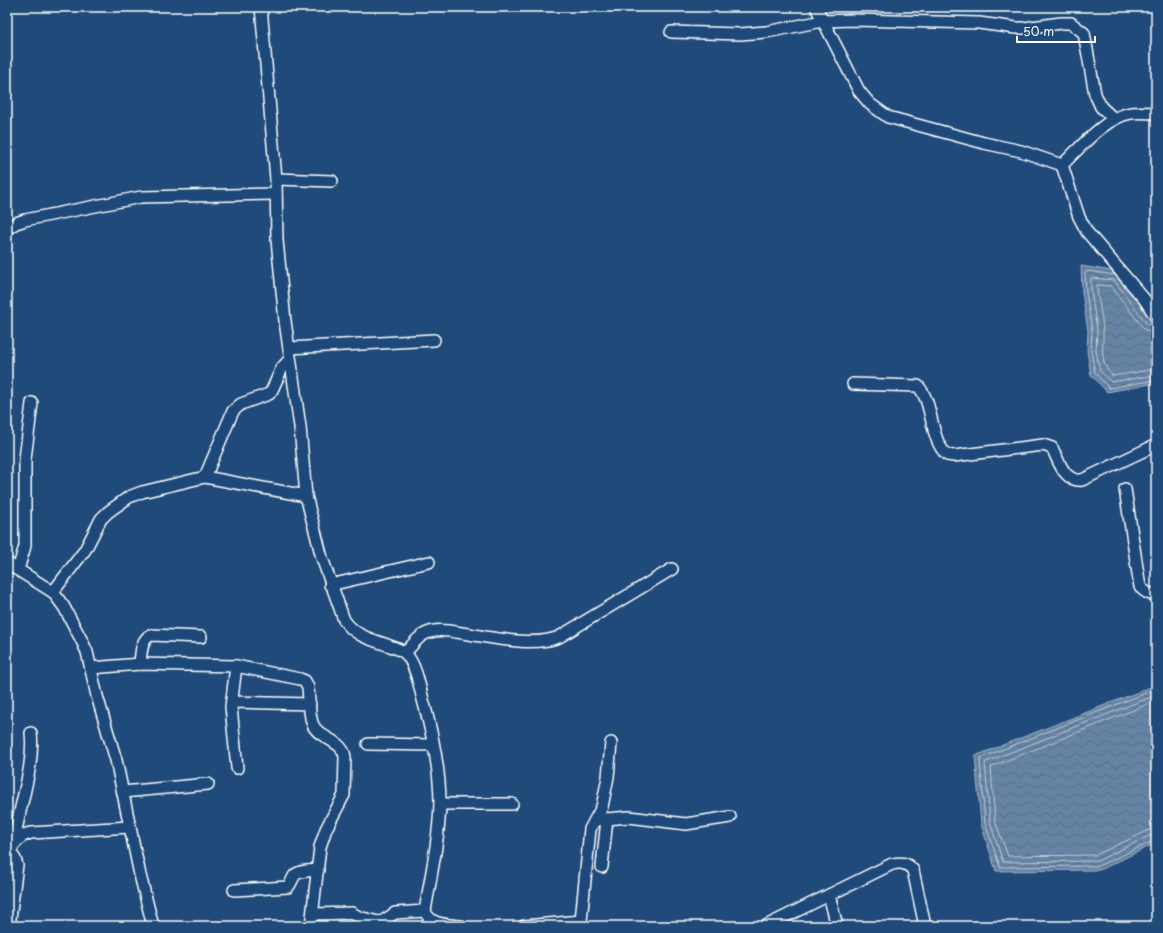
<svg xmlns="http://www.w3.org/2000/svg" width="1163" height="933" font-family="'Playpen Sans',sans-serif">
<defs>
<pattern id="water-waves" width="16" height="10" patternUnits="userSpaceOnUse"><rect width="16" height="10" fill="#6583a4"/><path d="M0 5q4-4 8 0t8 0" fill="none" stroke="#5b6d81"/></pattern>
</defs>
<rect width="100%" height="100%" fill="#1f4a7a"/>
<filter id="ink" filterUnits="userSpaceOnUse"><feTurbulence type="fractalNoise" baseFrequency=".025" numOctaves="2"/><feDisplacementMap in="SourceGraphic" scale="8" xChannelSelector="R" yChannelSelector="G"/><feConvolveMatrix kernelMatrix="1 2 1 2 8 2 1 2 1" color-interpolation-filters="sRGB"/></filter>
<g filter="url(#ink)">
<g fill="url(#water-waves)" stroke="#a3b5c8">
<path d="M 1081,266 L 1119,272 L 1155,319 L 1156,383 L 1107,392 L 1091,375 L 1087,351 L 1088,331 L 1082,292 Z"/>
<path d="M 1156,685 L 1156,843 L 1100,870 L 996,871 L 981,824 L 975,756 Z"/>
</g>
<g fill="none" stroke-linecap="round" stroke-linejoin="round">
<g stroke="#c1cddb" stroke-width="1">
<path d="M 1115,275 L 1087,271 L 1085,273 L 1086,292 L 1092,330 L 1091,351 L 1095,373 L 1109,388 L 1156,380"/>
<path d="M 1156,327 L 1151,327 L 1147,324 L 1114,280 L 1091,278 L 1091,291 L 1097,330 L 1096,351 L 1100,371 L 1111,382 L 1156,375"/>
<path d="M 1156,333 L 1149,332 L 1144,329 L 1111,286 L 1097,285 L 1097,291 C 1099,303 1102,316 1103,329 C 1104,345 1098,364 1113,376 L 1156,369"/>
<path d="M 1156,689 L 981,758 L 980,760 L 985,823 L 1000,867 L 1098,866 L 1156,840"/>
<path d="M 1156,695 L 986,762 L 985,763 L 990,822 L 1003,862 L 1097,861 L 1151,835 L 1156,834"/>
<path d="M 1156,701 L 993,766 L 991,767 L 995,821 L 1008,856 L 1096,855 L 1149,830 L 1156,828"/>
</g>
<g stroke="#fff" stroke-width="14">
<g id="minor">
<path d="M 261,7 L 276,179 L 277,240 L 285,321 L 300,427 L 306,496 L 322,558 L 344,620 C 356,637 371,639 390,646 C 395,648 402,650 406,654 C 415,664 419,683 422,696 C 431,728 440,770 440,803 C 439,840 431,875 425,911 C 431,926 446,924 461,926"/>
<path d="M 816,7 L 859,91 L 870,104 L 888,117 L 984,143 L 1021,151 L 1062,165"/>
<path d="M 671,32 L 740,34 L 766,32 L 823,21 L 853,20 L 979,23 L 1016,28 L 1024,28 L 1061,23 L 1071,23 L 1084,33 L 1095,94 L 1101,107 L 1114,119"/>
<path d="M 1062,165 L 1079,217 L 1087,232 L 1145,300 L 1156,317"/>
<path d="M 1062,165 C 1080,148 1105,117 1131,113 C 1139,112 1148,113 1156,113"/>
<path d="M 276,179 L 332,181"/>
<path d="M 7,229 L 16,223 L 25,220 L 141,197 L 276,194"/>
<path d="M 289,348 L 434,340"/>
<path d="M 853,384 L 918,386 C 934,403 929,439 947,455 L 954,456 L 1043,445 L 1052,448 C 1059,461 1064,482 1082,480 L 1156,445"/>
<path d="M 205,477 L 233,411 L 241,404 L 269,394 L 272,390 L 282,368 L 290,359"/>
<path d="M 1125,489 L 1140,587 C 1145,592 1149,595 1156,594"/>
<path d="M 7,563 L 53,592 L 64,607 L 82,641 L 87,652 L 97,696 L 116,760 L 140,875 L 153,926"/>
<path d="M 18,570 L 25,546 L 25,459 L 32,403"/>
<path d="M 330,585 L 429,562"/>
<path d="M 53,592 L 85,550 L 101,519 L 108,512 L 129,497 L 142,492 L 205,477 L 306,496"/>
<path d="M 405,653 C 411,647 416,639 423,635 C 437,627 453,632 468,634 C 494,638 534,647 559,637 L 672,569"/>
<path d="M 140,664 C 141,654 141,639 151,635 L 201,637"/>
<path d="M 236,666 L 231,707 L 237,768"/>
<path d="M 91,668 L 140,664 L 236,666 L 300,679 L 305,681 L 308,687 C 309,696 309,717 313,725 C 319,739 343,740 345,757 L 344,795 L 326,829 L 320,847 L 311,926"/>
<path d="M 232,702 L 310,704"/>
<path d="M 368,744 L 433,745"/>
<path d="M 123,792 L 208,784"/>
<path d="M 440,804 L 512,804"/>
<path d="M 595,820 L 629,817 L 686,824 L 730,817"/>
<path d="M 14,844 C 18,808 35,767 31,733"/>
<path d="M 7,854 L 10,852 C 14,842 20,835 31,833 L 130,827"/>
<path d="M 602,867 L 607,819"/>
<path d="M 234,890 L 288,887 C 292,883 292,878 295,875 C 300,870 312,871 318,870"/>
<path d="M 829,895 L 837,926"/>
<path d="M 313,914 L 352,913 L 359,917 L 378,922 L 383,921 L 395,913 L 425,911"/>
<path d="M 581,921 L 590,829 L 602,807 L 608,777 L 611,743"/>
<path d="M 9,926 L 17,865 L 15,859 L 10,852"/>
<path d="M 524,926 L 581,921 L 581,926"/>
<path d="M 766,926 L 892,864 C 902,862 907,863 913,870 L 925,926"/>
</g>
</g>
<use href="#minor" stroke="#1f4a7a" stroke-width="11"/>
</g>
</g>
<rect width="1163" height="933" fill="none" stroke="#1f4a7a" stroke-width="24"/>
<rect x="12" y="12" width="1139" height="909" fill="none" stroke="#fff" stroke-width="1.5" filter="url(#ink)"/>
<path d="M1017 36v6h78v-6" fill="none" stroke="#ffffff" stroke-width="2"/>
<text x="1023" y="36" font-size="12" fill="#ffffff" stroke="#1f4a7a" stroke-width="3" paint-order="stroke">50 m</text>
</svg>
